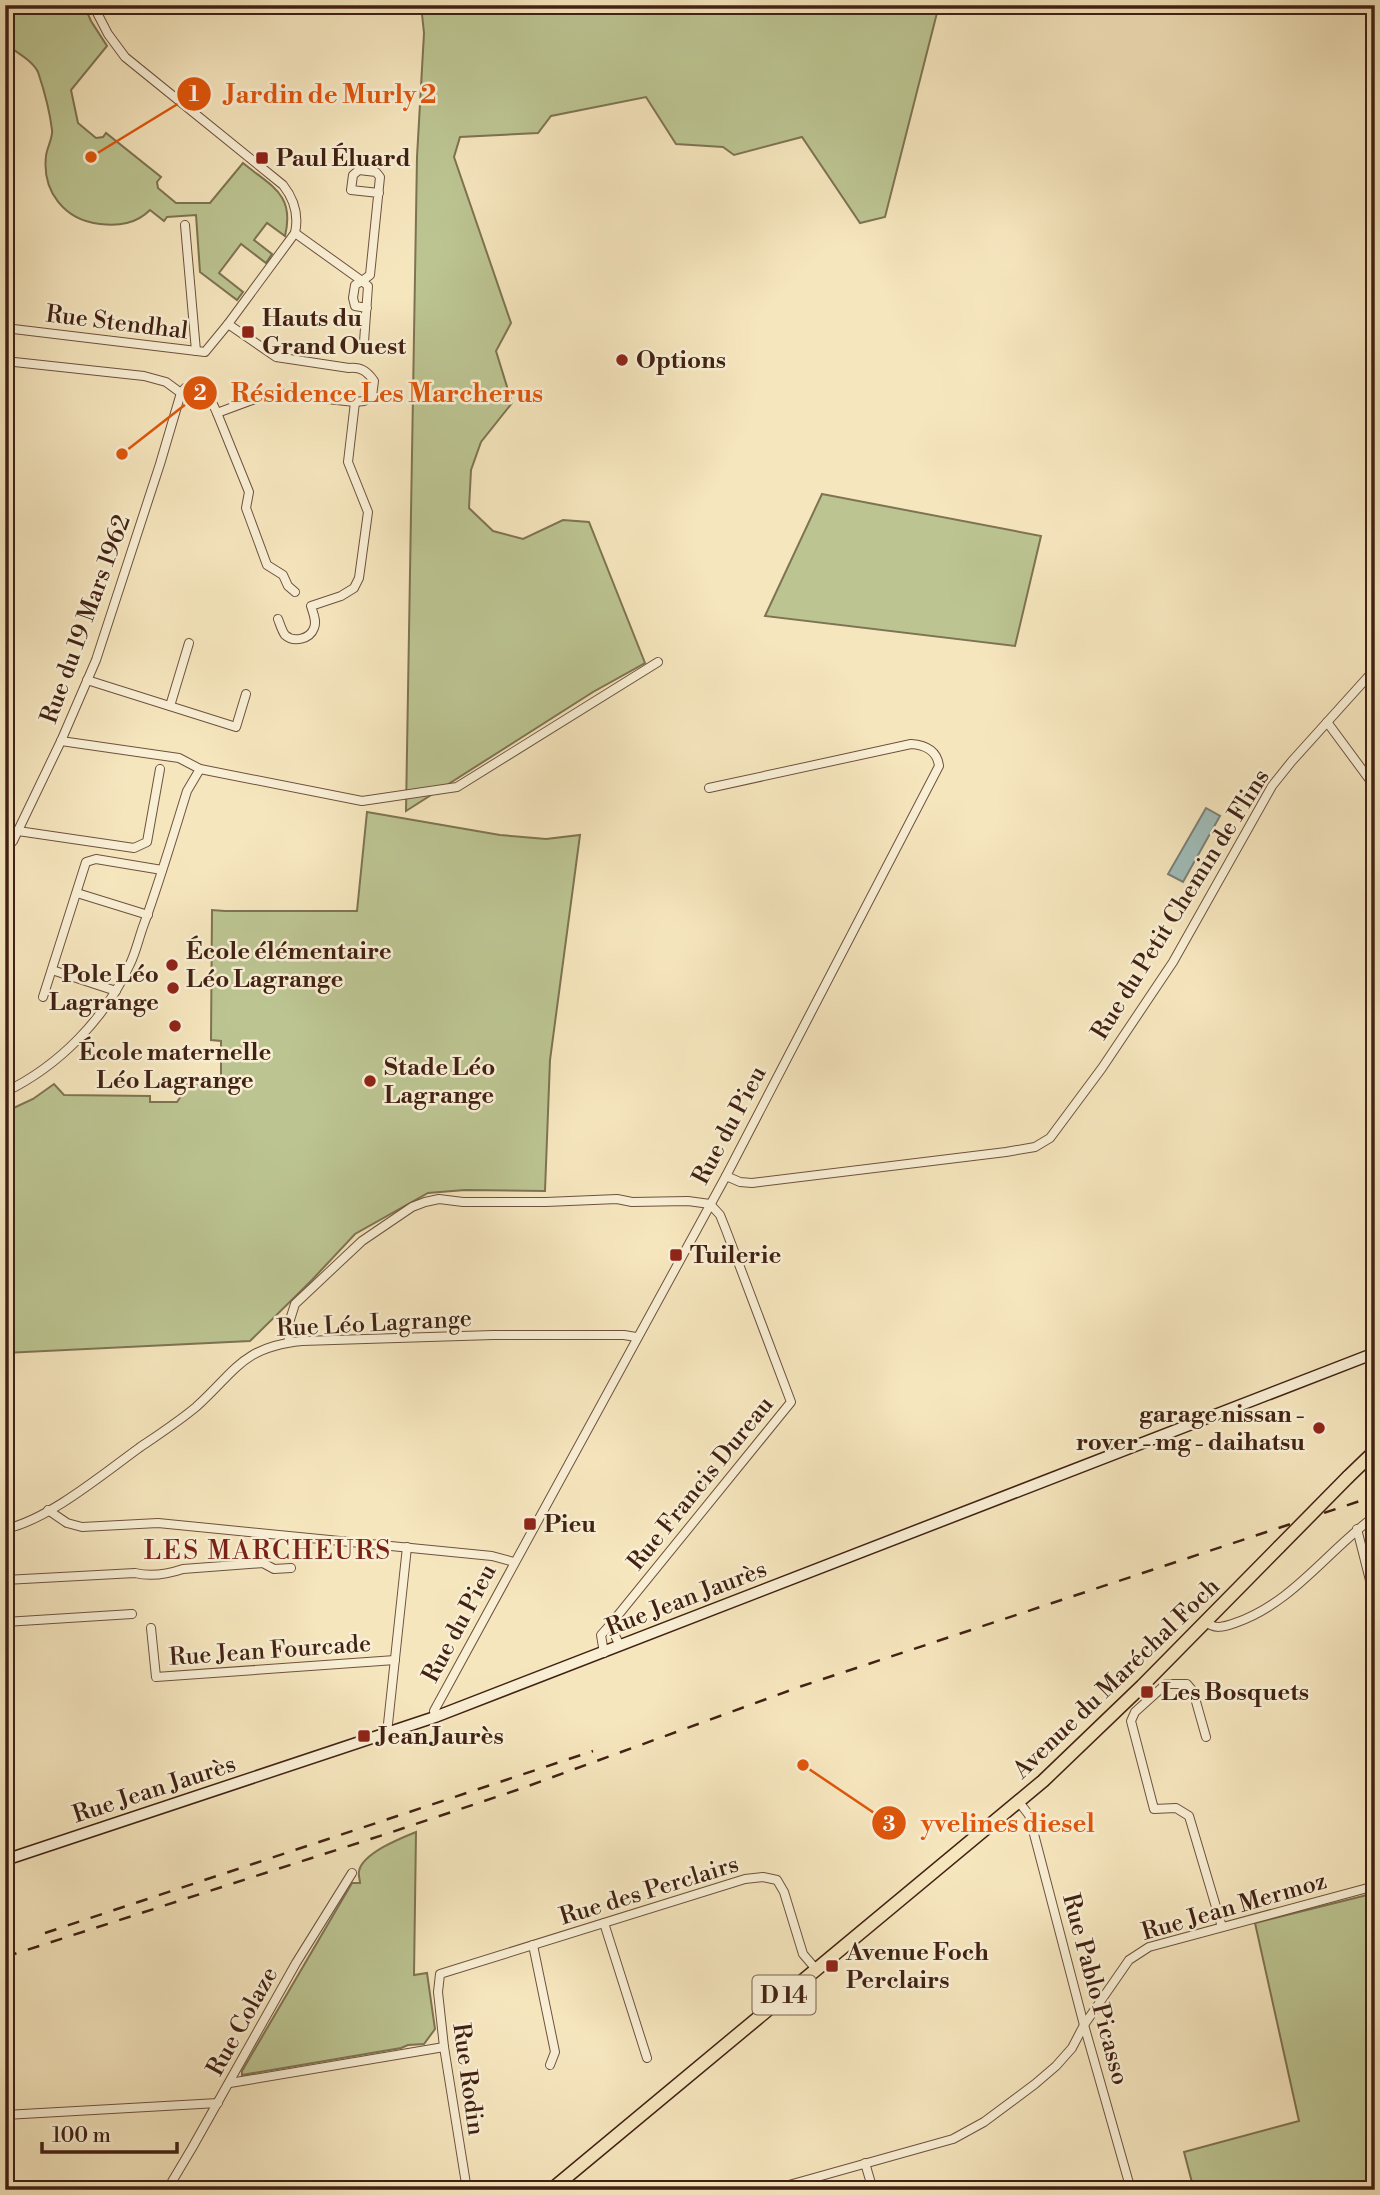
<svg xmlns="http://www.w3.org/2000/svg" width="1380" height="2195" font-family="'Libre Bodoni',serif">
<rect width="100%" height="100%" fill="#f6e6be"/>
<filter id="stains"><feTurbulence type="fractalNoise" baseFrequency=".00286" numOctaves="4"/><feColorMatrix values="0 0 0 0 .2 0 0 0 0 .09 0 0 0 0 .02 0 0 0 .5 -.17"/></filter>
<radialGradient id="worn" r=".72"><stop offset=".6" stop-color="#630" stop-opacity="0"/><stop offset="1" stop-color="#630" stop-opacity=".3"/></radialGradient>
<g fill="#bcc592" stroke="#7e7352" stroke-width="2">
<path d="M 5,5 L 84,5 L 91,21 L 107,46 L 71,90 L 78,123 L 96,138 L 103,137 L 106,133 L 161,177 L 157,182 L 158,188 L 176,203 L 210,203 L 243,163 C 272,187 295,194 285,236 L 267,223 L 254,240 L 272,254 L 266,263 L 241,244 L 219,273 L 243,292 L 237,300 L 200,272 L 196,215 L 167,217 L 164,221 L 150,210 C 136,224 119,226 100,224 C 64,220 42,191 46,156 C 47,147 53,138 52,130 C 50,113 43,87 38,72 C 33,61 15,51 5,44 Z"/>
<path d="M 421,5 L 939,5 L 885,217 L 860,223 L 802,137 L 734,155 L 723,147 L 676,144 L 646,97 L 551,116 L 538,133 L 460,137 L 454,157 L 511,323 L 496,351 L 512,403 L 481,442 L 471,470 L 469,508 L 493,531 L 523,539 L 563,520 L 589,522 L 645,663 L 593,692 L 406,811 L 417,157 L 424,33 Z"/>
<path d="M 822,494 L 1041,536 L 1015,646 L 765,616 Z"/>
<path d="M 367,812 L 500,835 L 546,839 L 580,835 L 550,1060 L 545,1191 L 465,1190 L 428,1193 L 355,1234 L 311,1281 L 250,1341 L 5,1353 L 5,1112 L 33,1099 L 54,1084 L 64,1095 L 150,1096 L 150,1102 L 177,1102 L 181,1096 L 182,1091 L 193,1078 L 221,1078 L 221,1041 L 211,1040 L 212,910 L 225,911 L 357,911 Z"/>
<path d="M 416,1832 L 414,1975 L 427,1973 L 435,2029 L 424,2044 L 408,2045 L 401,2048 L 242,2075 L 242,2071 L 352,1883 L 360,1883 C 360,1879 358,1875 359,1871 C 363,1853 401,1838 416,1832 Z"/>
<path d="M 1375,1893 L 1375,2190 L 1194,2190 L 1184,2152 L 1299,2121 L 1255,1923 Z"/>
</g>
<path fill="#a0bdba" stroke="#7a7f77" stroke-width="2" d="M 1206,808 L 1220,816 L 1183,882 L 1168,874 Z"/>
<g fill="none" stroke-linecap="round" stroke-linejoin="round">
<g stroke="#6e523e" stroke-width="10">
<g id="street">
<path d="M 185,225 L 196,351"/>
<path d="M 295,233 L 362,281 L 370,275 L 380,177 L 376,172 L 359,170 L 353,175 L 351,190 L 379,193"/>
<path d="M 5,328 L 205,352 L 228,324 L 295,233 C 299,215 294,199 283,185 L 125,57 L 108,34 L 93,5"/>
<path d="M 364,342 L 368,286 L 362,281 L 355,285 L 353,298 L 355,306 L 367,308"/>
<path d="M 5,361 L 144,376 L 166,382 L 181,393 L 185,388 C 205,384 210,397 217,413 L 271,393 L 355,402 L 364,401 L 372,396 L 374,381 C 367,371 361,367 349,368 L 276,357 L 228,324"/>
<path d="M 217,413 L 249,492 L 246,508 L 267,565 L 283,575 L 288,586 L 295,592"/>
<path d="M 278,619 C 280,624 282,631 285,635 C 294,643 310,639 314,628 C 317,621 313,613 311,606 L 341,596 L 354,588 L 359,578 L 368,512 L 348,462 L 355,402"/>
<path d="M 87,680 L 236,727 L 246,694"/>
<path d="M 170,706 L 189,643"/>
<path d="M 1327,722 L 1375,787"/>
<path d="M 61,741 L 179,758 L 200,769 L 362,801 L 457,787 L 658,662"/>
<path d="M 18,831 L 134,848 L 147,842 L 160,769"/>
<path d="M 5,850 L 13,841 L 61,741 L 96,660 L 160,464 L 181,393"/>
<path d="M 77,893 L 148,915"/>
<path d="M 52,970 L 116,991"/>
<path d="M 43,997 L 86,862 L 96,859 L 162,870"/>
<path d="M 5,1092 C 59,1066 105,1019 130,964 C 136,952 139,937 144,924 C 160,880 173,836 187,791 L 200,769"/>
<path d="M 726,1176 L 740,1182 L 752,1183 L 1006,1152 L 1035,1147 L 1050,1138 L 1102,1068 L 1173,962 L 1272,786 L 1292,761 L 1375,669"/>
<path d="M 289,1342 L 288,1326 L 295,1304 L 362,1241 L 412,1207 L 425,1202 L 439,1199 L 463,1202 L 546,1202 L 617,1199 L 632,1202 L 688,1201 L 710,1204 L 720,1215 L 726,1230 L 791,1402 L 610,1625"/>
<path d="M 48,1510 L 67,1523 L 82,1527 L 158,1523 L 492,1556 L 514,1562"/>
<path d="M 5,1529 C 48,1520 103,1474 139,1448 C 158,1435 178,1422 196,1407 C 236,1371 242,1347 302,1341 L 493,1335 L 624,1335 L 636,1337"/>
<path d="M 1357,1529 L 1375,1600"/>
<path d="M 5,1580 L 135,1573 C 151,1577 168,1574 183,1569 L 263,1563 L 274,1569 L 291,1568"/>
<path d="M 1205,1621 C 1214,1630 1224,1627 1235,1623 C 1293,1603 1327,1551 1375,1516"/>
<path d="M 5,1622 L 132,1614"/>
<path d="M 151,1628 L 156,1677 L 395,1660"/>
<path d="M 604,1653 L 601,1635 L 610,1625 L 620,1646"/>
<path d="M 435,1717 L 434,1711 L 726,1176 L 939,766 C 937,750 925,745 911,744 L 709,788"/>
<path d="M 387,1733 L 407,1547"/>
<path d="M 1206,1737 L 1193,1691 L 1187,1684 L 1166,1684 L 1135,1712 L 1131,1721 L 1154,1809 L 1176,1808 L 1189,1816 L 1222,1927"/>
<path d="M 1019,1802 L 1029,1815 L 1084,2025 L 1131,2190"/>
<path d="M 604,1923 L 647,2058"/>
<path d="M 533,1945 L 555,2052 L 550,2065"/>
<path d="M 230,2083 L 444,2047"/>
<path d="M 5,2115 L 218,2103"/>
<path d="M 865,2163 L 873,2190"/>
<path d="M 167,2190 L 192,2148 L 296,1963 L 352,1873"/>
<path d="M 467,2190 L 444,2047 L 438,1992 L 440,1974 L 745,1879 L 763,1877 L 777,1880 L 784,1892 L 803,1954 L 815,1968"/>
<path d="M 771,2190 L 953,2139 L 984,2122 L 1035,2084 L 1056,2066 L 1072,2048 L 1084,2025 L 1129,1960 L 1149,1947 L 1375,1886"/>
</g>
</g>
<g stroke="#412113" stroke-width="13">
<path id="secondary" d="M 5,1860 L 435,1717 L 1375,1353"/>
</g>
<g stroke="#412113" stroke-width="15">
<g id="primary">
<path d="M 1348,1477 L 1375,1451"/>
<path d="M 551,2190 L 1043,1781 L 1142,1686 L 1279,1547"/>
</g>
</g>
<use href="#street" stroke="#f9efd5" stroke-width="8"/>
<use href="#secondary" stroke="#f9efd5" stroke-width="10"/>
<use href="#primary" stroke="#f6e6be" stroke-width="12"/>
<g stroke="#412113" stroke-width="2.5" stroke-dasharray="12 12" stroke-linecap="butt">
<path d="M 45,1933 L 593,1751"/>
<path d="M 5,1957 L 386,1834 L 520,1789 L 802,1686 L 1375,1496"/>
</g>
<g stroke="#412113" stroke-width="15" stroke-linecap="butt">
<path id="primary-bridge" d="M 1279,1547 L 1348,1477"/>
</g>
<use href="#primary-bridge" stroke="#f6e6be" stroke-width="12"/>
</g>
<g fill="#8f2418" stroke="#f9efd5" stroke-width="2.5">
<rect x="255" y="151" width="14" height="14" rx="3.5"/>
<rect x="241" y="325" width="14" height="14" rx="3.5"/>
<circle cx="622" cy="360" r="7"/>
<circle cx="172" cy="965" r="7"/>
<circle cx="173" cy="988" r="7"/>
<circle cx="175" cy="1026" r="7"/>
<circle cx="370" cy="1081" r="7"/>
<rect x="669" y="1248" width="14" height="14" rx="3.5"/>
<circle cx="1319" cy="1428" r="7"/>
<rect x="523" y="1517" width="14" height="14" rx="3.5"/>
<rect x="1140" y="1685" width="14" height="14" rx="3.5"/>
<rect x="357" y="1729" width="14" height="14" rx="3.5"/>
<rect x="825" y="1959" width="14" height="14" rx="3.5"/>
</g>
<g text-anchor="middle" stroke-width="5" stroke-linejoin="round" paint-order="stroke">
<rect fill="#f9efd5" stroke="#785f4d" stroke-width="2" x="752.5" y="1975.5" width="63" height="39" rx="5"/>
<g font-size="23" font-weight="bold" fill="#412113">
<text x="784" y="2003">D 14</text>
</g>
<g font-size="24" font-weight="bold" fill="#412113" stroke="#f9efd5" text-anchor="start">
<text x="276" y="166">Paul Éluard</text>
<text x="262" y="326">Hauts du<tspan x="262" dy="28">Grand Ouest</tspan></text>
<text x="636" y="368">Options</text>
<text x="186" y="959">École élémentaire<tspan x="186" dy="28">Léo Lagrange</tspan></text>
<text x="159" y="982" text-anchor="end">Pole Léo<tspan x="159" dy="28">Lagrange</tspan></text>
<text x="175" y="1060" text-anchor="middle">École maternelle<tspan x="175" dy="28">Léo Lagrange</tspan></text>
<text x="384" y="1075">Stade Léo<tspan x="384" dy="28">Lagrange</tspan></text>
<text x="690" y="1263">Tuilerie</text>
<text x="1305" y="1422" text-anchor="end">garage nissan -<tspan x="1305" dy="28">rover - mg - daihatsu</tspan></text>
<text x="544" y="1532">Pieu</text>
<text x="1161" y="1700">Les Bosquets</text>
<text x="378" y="1744">Jean Jaurès</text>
<text x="846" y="1960">Avenue Foch<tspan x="846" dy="28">Perclairs</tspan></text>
</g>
<g font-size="24" fill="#412113" stroke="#f9efd5">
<text transform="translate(117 322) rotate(7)" y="8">Rue Stendhal</text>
<text transform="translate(85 619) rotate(-70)" y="8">Rue du 19 Mars 1962</text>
<text transform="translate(1180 904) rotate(-58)" y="8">Rue du Petit Chemin de Flins</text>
<text transform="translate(729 1125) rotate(-62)" y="8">Rue du Pieu</text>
<text transform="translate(374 1323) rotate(-3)" y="8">Rue Léo Lagrange</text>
<text transform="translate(700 1483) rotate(-51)" y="8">Rue Francis Dureau</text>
<text transform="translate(686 1598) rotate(-21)" y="8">Rue Jean Jaurès</text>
<text transform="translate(459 1623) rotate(-62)" y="8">Rue du Pieu</text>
<text transform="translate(270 1650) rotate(-4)" y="8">Rue Jean Fourcade</text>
<text transform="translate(1116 1678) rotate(-44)" y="8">Avenue du Maréchal Foch</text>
<text transform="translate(154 1789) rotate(-18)" y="8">Rue Jean Jaurès</text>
<text transform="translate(649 1890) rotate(-17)" y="8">Rue des Perclairs</text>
<text transform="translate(1234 1906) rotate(-16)" y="8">Rue Jean Mermoz</text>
<text transform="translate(1096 1989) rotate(75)" y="8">Rue Pablo Picasso</text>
<text transform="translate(242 2021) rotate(-61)" y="8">Rue Colaze</text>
<text transform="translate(469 2079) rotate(82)" y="8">Rue Rodin</text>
</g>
<g font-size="26" letter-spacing="2" fill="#7a1f14" stroke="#f9efd5">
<text x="268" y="1559">LES MARCHEURS</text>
</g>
</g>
<path fill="none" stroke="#e0560c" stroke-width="2.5" d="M91 157L194 94M122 454L200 393M803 1765L889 1823"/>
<g fill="#e0560c" stroke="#f9efd5" stroke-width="2.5">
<circle cx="91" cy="157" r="7"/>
<circle cx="122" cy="454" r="7"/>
<circle cx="803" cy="1765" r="7"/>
<circle cx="194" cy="94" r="18"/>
<circle cx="200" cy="393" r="18"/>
<circle cx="889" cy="1823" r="18"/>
</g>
<g font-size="21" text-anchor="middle" font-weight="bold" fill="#fff">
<text x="194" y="101">1</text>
<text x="200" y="400">2</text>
<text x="889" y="1831">3</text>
</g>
<g font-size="26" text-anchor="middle" font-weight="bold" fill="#e0560c" stroke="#f9efd5" stroke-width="5" stroke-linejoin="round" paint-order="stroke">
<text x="331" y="103">Jardin de Murly 2</text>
<text x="387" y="402">Résidence Les Marcherus</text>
<text x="1008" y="1832">yvelines diesel</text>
</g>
<rect width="1380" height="2195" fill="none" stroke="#f6e6be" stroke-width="28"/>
<rect x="7" y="7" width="1366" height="2181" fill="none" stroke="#412113" stroke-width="3.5"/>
<rect x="14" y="14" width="1352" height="2167" fill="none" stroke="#412113" stroke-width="2"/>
<path d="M42 2142v10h135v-10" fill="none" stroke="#412113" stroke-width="3.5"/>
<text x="52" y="2142" font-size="21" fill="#412113" stroke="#f9efd5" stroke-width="5" paint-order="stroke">100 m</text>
<rect width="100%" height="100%" filter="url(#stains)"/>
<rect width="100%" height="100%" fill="url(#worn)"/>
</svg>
